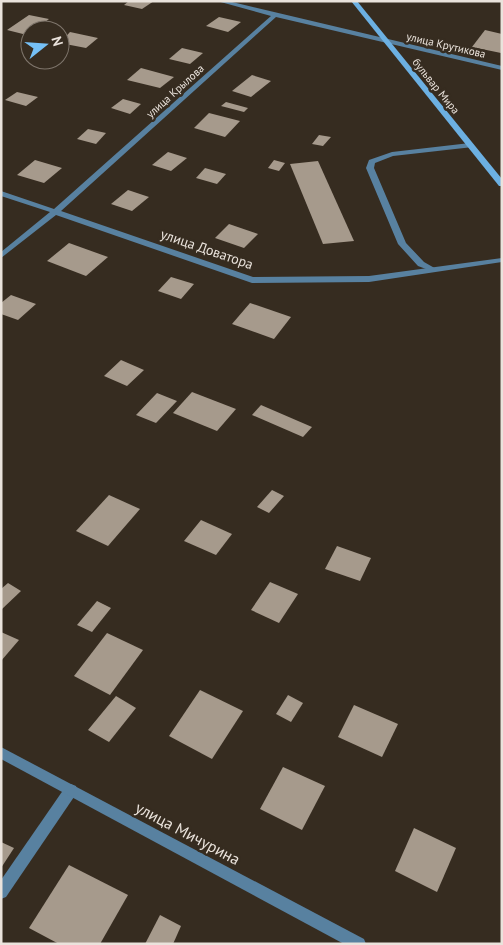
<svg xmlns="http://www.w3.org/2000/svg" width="503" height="945" font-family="'PT Sans',sans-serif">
<rect width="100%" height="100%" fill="#362c20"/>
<g fill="#a69a8c">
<path d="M 129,1 L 154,1 L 142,9 L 124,5 Z"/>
<path d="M 29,15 L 49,19 L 34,30 L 30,30 L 30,33 L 27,35 L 7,30 Z"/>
<path d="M 219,17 L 241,22 L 228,32 L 206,26 Z"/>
<path d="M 485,30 L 502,34 L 501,53 L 472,47 Z"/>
<path d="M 70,32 L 98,38 L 86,48 L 60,43 Z"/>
<path d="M 182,48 L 203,53 L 190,64 L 169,59 Z"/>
<path d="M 141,68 L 174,77 L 160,88 L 127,80 Z"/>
<path d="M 252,75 L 271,81 L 251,97 L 232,91 Z"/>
<path d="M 17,92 L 38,97 L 26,106 L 5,100 Z"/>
<path d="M 123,99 L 141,104 L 130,114 L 111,108 Z"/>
<path d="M 226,102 L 248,108 L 244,112 L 221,106 Z"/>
<path d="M 209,113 L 240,121 L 225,137 L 194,128 Z"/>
<path d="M 88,129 L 106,133 L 96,144 L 77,139 Z"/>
<path d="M 319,135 L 331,137 L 323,146 L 312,144 Z"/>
<path d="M 168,152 L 187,158 L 171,171 L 152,165 Z"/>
<path d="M 35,160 L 62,168 L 44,183 L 17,175 Z"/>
<path d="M 274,160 L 285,163 L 279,171 L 268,168 Z"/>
<path d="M 318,161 L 354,241 L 323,244 L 290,164 Z"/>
<path d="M 205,168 L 226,174 L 217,184 L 196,178 Z"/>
<path d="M 128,190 L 149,197 L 132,211 L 111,204 Z"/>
<path d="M 229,224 L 258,234 L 244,248 L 215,238 Z"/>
<path d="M 69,243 L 108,257 L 86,276 L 47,261 Z"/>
<path d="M 171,277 L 194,284 L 181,299 L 158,291 Z"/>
<path d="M 11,295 L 36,304 L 18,320 L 1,314 L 1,303 Z"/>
<path d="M 250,303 L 291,317 L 274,339 L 232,324 Z"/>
<path d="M 121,360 L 144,370 L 127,386 L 104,376 Z"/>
<path d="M 192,392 L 236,409 L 217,431 L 173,413 Z"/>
<path d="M 157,393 L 177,401 L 156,423 L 136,415 Z"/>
<path d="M 261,405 L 312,427 L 303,437 L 252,415 Z"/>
<path d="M 272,490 L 284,496 L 269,513 L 257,507 Z"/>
<path d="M 109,495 L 140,509 L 108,546 L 76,531 Z"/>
<path d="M 201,520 L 232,534 L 216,555 L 184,541 Z"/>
<path d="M 337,546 L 371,558 L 360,581 L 325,569 Z"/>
<path d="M 270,582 L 298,594 L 279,623 L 251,610 Z"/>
<path d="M 8,583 L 21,591 L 1,610 L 1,589 Z"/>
<path d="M 97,601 L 111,608 L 92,632 L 77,625 Z"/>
<path d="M 1,632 L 19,640 L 1,661 Z"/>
<path d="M 107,633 L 143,650 L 110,695 L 74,676 Z"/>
<path d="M 200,690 L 243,711 L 212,759 L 169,736 Z"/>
<path d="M 288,695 L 303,703 L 291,722 L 276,714 Z"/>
<path d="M 116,696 L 136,708 L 109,742 L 88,730 Z"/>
<path d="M 354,705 L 398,724 L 382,757 L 338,737 Z"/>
<path d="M 283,767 L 325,786 L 302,830 L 260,809 Z"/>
<path d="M 414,828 L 456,848 L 437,892 L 395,871 Z"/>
<path d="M 1,842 L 14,848 L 1,868 Z"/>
<path d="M 69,865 L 128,895 L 100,944 L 59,944 L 29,928 Z"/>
<path d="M 160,915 L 181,926 L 173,944 L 145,944 Z"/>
</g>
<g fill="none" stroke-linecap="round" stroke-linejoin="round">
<g fill="#5881a0" fill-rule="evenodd">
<path d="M 470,143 L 474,145 L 473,147 L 393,156 L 375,163 L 374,168 L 406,243 L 424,262 L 438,270 L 434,272 L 418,266 L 398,244 L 366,168 L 369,160 L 392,152 Z"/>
<path d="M 71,784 L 76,786 L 77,790 L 76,794 L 6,897 L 1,899 L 1,880 L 66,786 Z"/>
</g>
<g fill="#5881a0" fill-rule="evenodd">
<path d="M 217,1 L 228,1 L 502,66 L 502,70 L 276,17 L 61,211 L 253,277 L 369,276 L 502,258 L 502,262 L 369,282 L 252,283 L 56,215 L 1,258 L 1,252 L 50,212 L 1,196 L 1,191 L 54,209 L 271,16 Z"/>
<path d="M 1,747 L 364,939 L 366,944 L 344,944 L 1,759 Z"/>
</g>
<path fill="#6cb0e2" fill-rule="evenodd" d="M 351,1 L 357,1 L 502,179 L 502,186 L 499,186 Z"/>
</g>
<g text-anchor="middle" stroke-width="5" stroke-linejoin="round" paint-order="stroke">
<g font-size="11" fill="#eae3dc" stroke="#362c20">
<text transform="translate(446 45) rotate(13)" y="4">улица Крутикова</text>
<text transform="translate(436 86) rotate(51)" y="4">бульвар Мира</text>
<text transform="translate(175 91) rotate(-42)" y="4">улица Крылова</text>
</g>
<g font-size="14" fill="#eae3dc" stroke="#362c20">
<text transform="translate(207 249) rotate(19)" y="5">улица Доватора</text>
</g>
<g font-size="16" fill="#eae3dc" stroke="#362c20">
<text transform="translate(188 833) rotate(28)" y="6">улица Мичурина</text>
</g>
</g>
<rect width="503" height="945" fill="none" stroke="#eae3dc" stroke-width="5"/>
<g transform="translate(45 45) rotate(73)"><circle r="24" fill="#362c20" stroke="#7e756b"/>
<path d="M0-4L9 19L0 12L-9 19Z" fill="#75c0f6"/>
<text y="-8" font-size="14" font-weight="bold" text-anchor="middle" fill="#eae3dc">N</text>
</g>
</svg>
